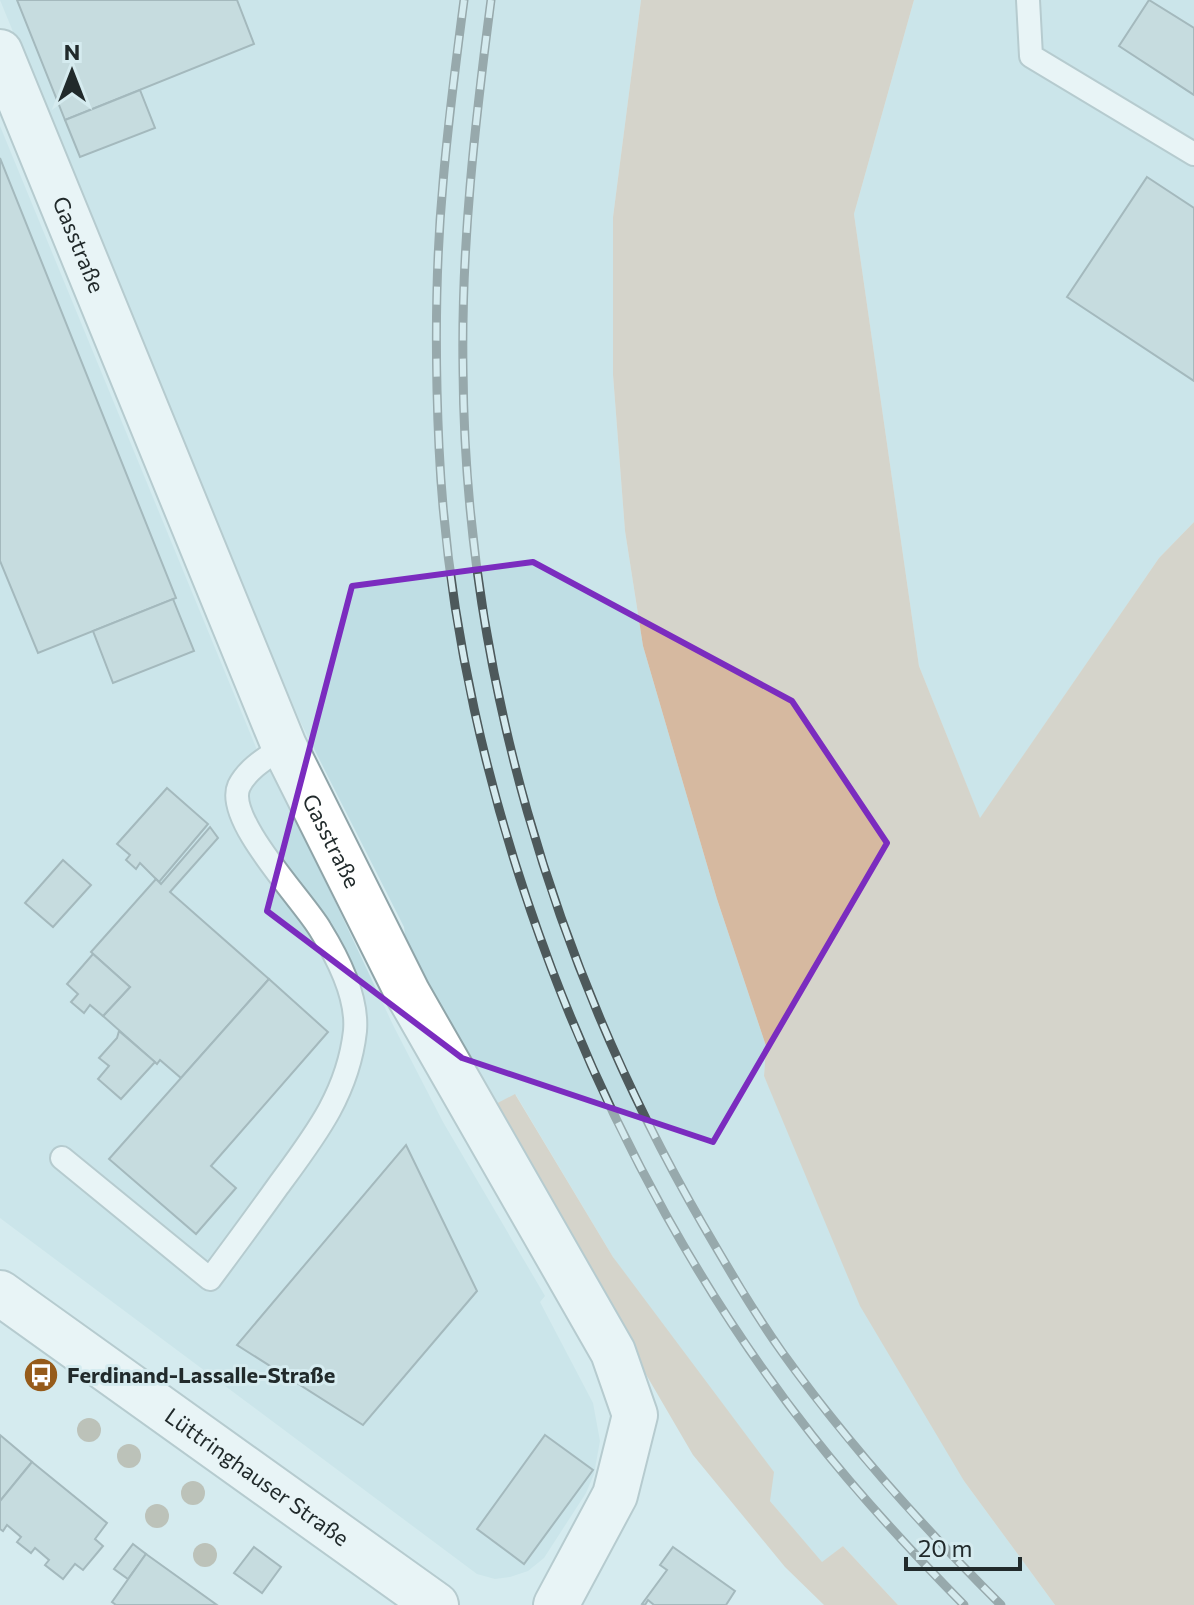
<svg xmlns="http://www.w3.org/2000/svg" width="1194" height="1605" font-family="Commissioner,sans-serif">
<rect width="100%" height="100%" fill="#d5ebef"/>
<g fill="#bfdee4">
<path d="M 0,0 L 641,0 L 613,217 L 613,375 L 625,531 L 643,646 L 717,899 L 766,1046 L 764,1076 L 964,1481 L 1055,1605 L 898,1605 L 843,1546 L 822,1563 L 770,1501 L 613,1257 L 516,1095 L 490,1107 L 410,971 L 404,927 L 300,721 L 203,495 Z"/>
<path d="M 914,0 L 1194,0 L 1194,522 L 1159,558 L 980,819 L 919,666 L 854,214 Z"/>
<path d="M 0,126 L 257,750 L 270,763 L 394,1027 L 443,1122 L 545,1296 L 540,1302 L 593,1403 L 600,1441 L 594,1474 L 586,1493 L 544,1558 L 528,1571 L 510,1577 L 495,1579 L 477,1574 L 0,1218 Z"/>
</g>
<g fill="#d6b9a0">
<path d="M 641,0 L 914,0 L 854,214 L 919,666 L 980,818 L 1159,558 L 1194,522 L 1194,1605 L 1055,1605 L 964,1481 L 860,1306 L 764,1076 L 766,1046 L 717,899 L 643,646 L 625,531 L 613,375 L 613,217 Z"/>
<path d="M 515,1094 L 613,1257 L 774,1472 L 770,1501 L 822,1562 L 843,1546 L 898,1605 L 824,1605 L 785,1567 L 693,1455 L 490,1107 Z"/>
</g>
<g fill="#b3c9cd" stroke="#687c80" stroke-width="2">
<path d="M 17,0 L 237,0 L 254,44 L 65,120 Z"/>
<path d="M 1149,0 L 1194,28 L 1194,95 L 1119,46 Z"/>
<path d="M 140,90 L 155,128 L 80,157 L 65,120 Z"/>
<path d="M 0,158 L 176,598 L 38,653 L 0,561 Z"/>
<path d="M 1147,177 L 1194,208 L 1194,381 L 1067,297 Z"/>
<path d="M 173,599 L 194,651 L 113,683 L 93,631 Z"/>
<path d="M 167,788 L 208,824 L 159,882 L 140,863 L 136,869 L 126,860 L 130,855 L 117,844 Z"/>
<path d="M 210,827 L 218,838 L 170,892 L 269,979 L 181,1078 L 160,1060 L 157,1064 L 103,1016 L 130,987 L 91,952 L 156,879 L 161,884 Z"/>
<path d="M 63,860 L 91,885 L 53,927 L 25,903 Z"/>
<path d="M 93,954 L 130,987 L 103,1016 L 90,1005 L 84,1013 L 71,1002 L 78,994 L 67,984 Z"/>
<path d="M 269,979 L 328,1032 L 211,1166 L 236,1188 L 196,1234 L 109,1159 Z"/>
<path d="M 119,1031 L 155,1062 L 121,1099 L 98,1079 L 109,1066 L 99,1058 L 117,1038 Z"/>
<path d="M 406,1145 L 477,1291 L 363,1425 L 237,1345 Z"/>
<path d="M 0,1435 L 32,1462 L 0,1501 Z"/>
<path d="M 545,1435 L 593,1470 L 524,1564 L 477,1529 Z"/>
<path d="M 32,1462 L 107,1523 L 95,1539 L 103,1546 L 83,1570 L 75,1564 L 63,1579 L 45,1565 L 49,1560 L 35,1548 L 31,1553 L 17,1542 L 21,1537 L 7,1525 L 3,1531 L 0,1529 L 0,1501 Z"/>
<path d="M 133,1544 L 146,1554 L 128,1579 L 114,1569 Z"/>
<path d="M 254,1547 L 281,1567 L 262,1593 L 234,1573 Z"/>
<path d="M 673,1547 L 735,1591 L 726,1605 L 654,1605 L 648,1600 L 645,1605 L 642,1604 L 667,1570 L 660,1565 Z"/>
<path d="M 146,1554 L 217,1605 L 116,1605 L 112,1602 Z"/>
</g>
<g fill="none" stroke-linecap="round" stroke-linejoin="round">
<g stroke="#90a5a9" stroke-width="26">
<g id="lane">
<path d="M 1028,0 L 1031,56 L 1194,154"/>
<path d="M 62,1158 L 210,1279 C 233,1248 256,1217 278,1186 C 314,1137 348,1094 355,1031 C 358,997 338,958 320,929 C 303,900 224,819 239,786 C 248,768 268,757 284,746"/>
</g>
</g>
<g stroke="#90a5a9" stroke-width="48">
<g id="street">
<path id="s1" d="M 0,52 L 284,746 L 408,994 L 613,1352 L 635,1415 L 615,1495 L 556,1605"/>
</g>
</g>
<g stroke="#90a5a9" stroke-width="48">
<g id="secondary">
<path id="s2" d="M 0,1293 L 436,1605"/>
</g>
</g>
<use href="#lane" stroke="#fff" stroke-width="22"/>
<use href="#street" stroke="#fff" stroke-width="44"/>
<use href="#secondary" stroke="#fff" stroke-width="44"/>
<g stroke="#4d595b" stroke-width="9">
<g id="rail">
<path d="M 464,0 C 456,61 448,122 443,183 C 435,270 435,360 439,447 C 455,791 599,1165 812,1435 C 859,1495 911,1551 964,1605"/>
<path d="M 491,0 C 475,123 461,245 463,369 C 465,668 553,966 703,1225 C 728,1268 753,1311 782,1352 C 847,1443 922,1526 1001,1605"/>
</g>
</g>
<use href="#rail" stroke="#d5ebef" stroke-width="6" stroke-dasharray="18" stroke-linecap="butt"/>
</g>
<g fill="#9e9079">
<circle cx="89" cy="1430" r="12"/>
<circle cx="129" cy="1456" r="12"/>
<circle cx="193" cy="1493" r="12"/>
<circle cx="157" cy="1516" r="12"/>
<circle cx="205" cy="1555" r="12"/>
</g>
<path d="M0 0H1194V1605H0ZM 533,562 L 792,701 L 887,843 L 713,1142 L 462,1058 L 267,911 L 352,586 Z" fill="#d5ebef" fill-opacity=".55" fill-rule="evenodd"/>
<path fill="none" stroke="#7b2cbf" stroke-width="6" stroke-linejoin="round" d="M 533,562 L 792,701 L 887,843 L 713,1142 L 462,1058 L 267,911 L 352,586 Z"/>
<defs>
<g id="bus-disc" transform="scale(1.8)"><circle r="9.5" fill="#965b1a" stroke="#d5ebef"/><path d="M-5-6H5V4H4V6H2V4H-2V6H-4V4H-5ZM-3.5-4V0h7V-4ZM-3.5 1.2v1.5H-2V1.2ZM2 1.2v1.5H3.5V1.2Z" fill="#fff"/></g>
</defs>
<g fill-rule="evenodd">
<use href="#bus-disc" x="41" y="1375"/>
</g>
<g text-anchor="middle" stroke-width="6" stroke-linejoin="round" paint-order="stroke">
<g font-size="22" fill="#212a2b" stroke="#d5ebef">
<text dy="8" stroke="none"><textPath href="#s1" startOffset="208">Gasstraße</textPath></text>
<text dy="8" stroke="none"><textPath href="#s1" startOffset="856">Gasstraße</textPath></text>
<text dy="8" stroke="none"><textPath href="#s2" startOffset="316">Lüttringhauser Straße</textPath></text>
</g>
<g font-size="22" font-weight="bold" fill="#212a2b" stroke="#d5ebef" text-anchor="start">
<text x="67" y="1383">Ferdinand-Lassalle-Straße</text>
</g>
</g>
<g transform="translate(72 72)" stroke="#d5ebef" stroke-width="6" paint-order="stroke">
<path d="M0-6L14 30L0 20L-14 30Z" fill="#212a2b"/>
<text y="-12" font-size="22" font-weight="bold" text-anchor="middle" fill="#212a2b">N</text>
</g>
<path d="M906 1557v12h114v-12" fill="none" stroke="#212a2b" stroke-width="4"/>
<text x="918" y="1557" font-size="24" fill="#212a2b" stroke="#d5ebef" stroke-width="6" paint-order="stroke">20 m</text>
</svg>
